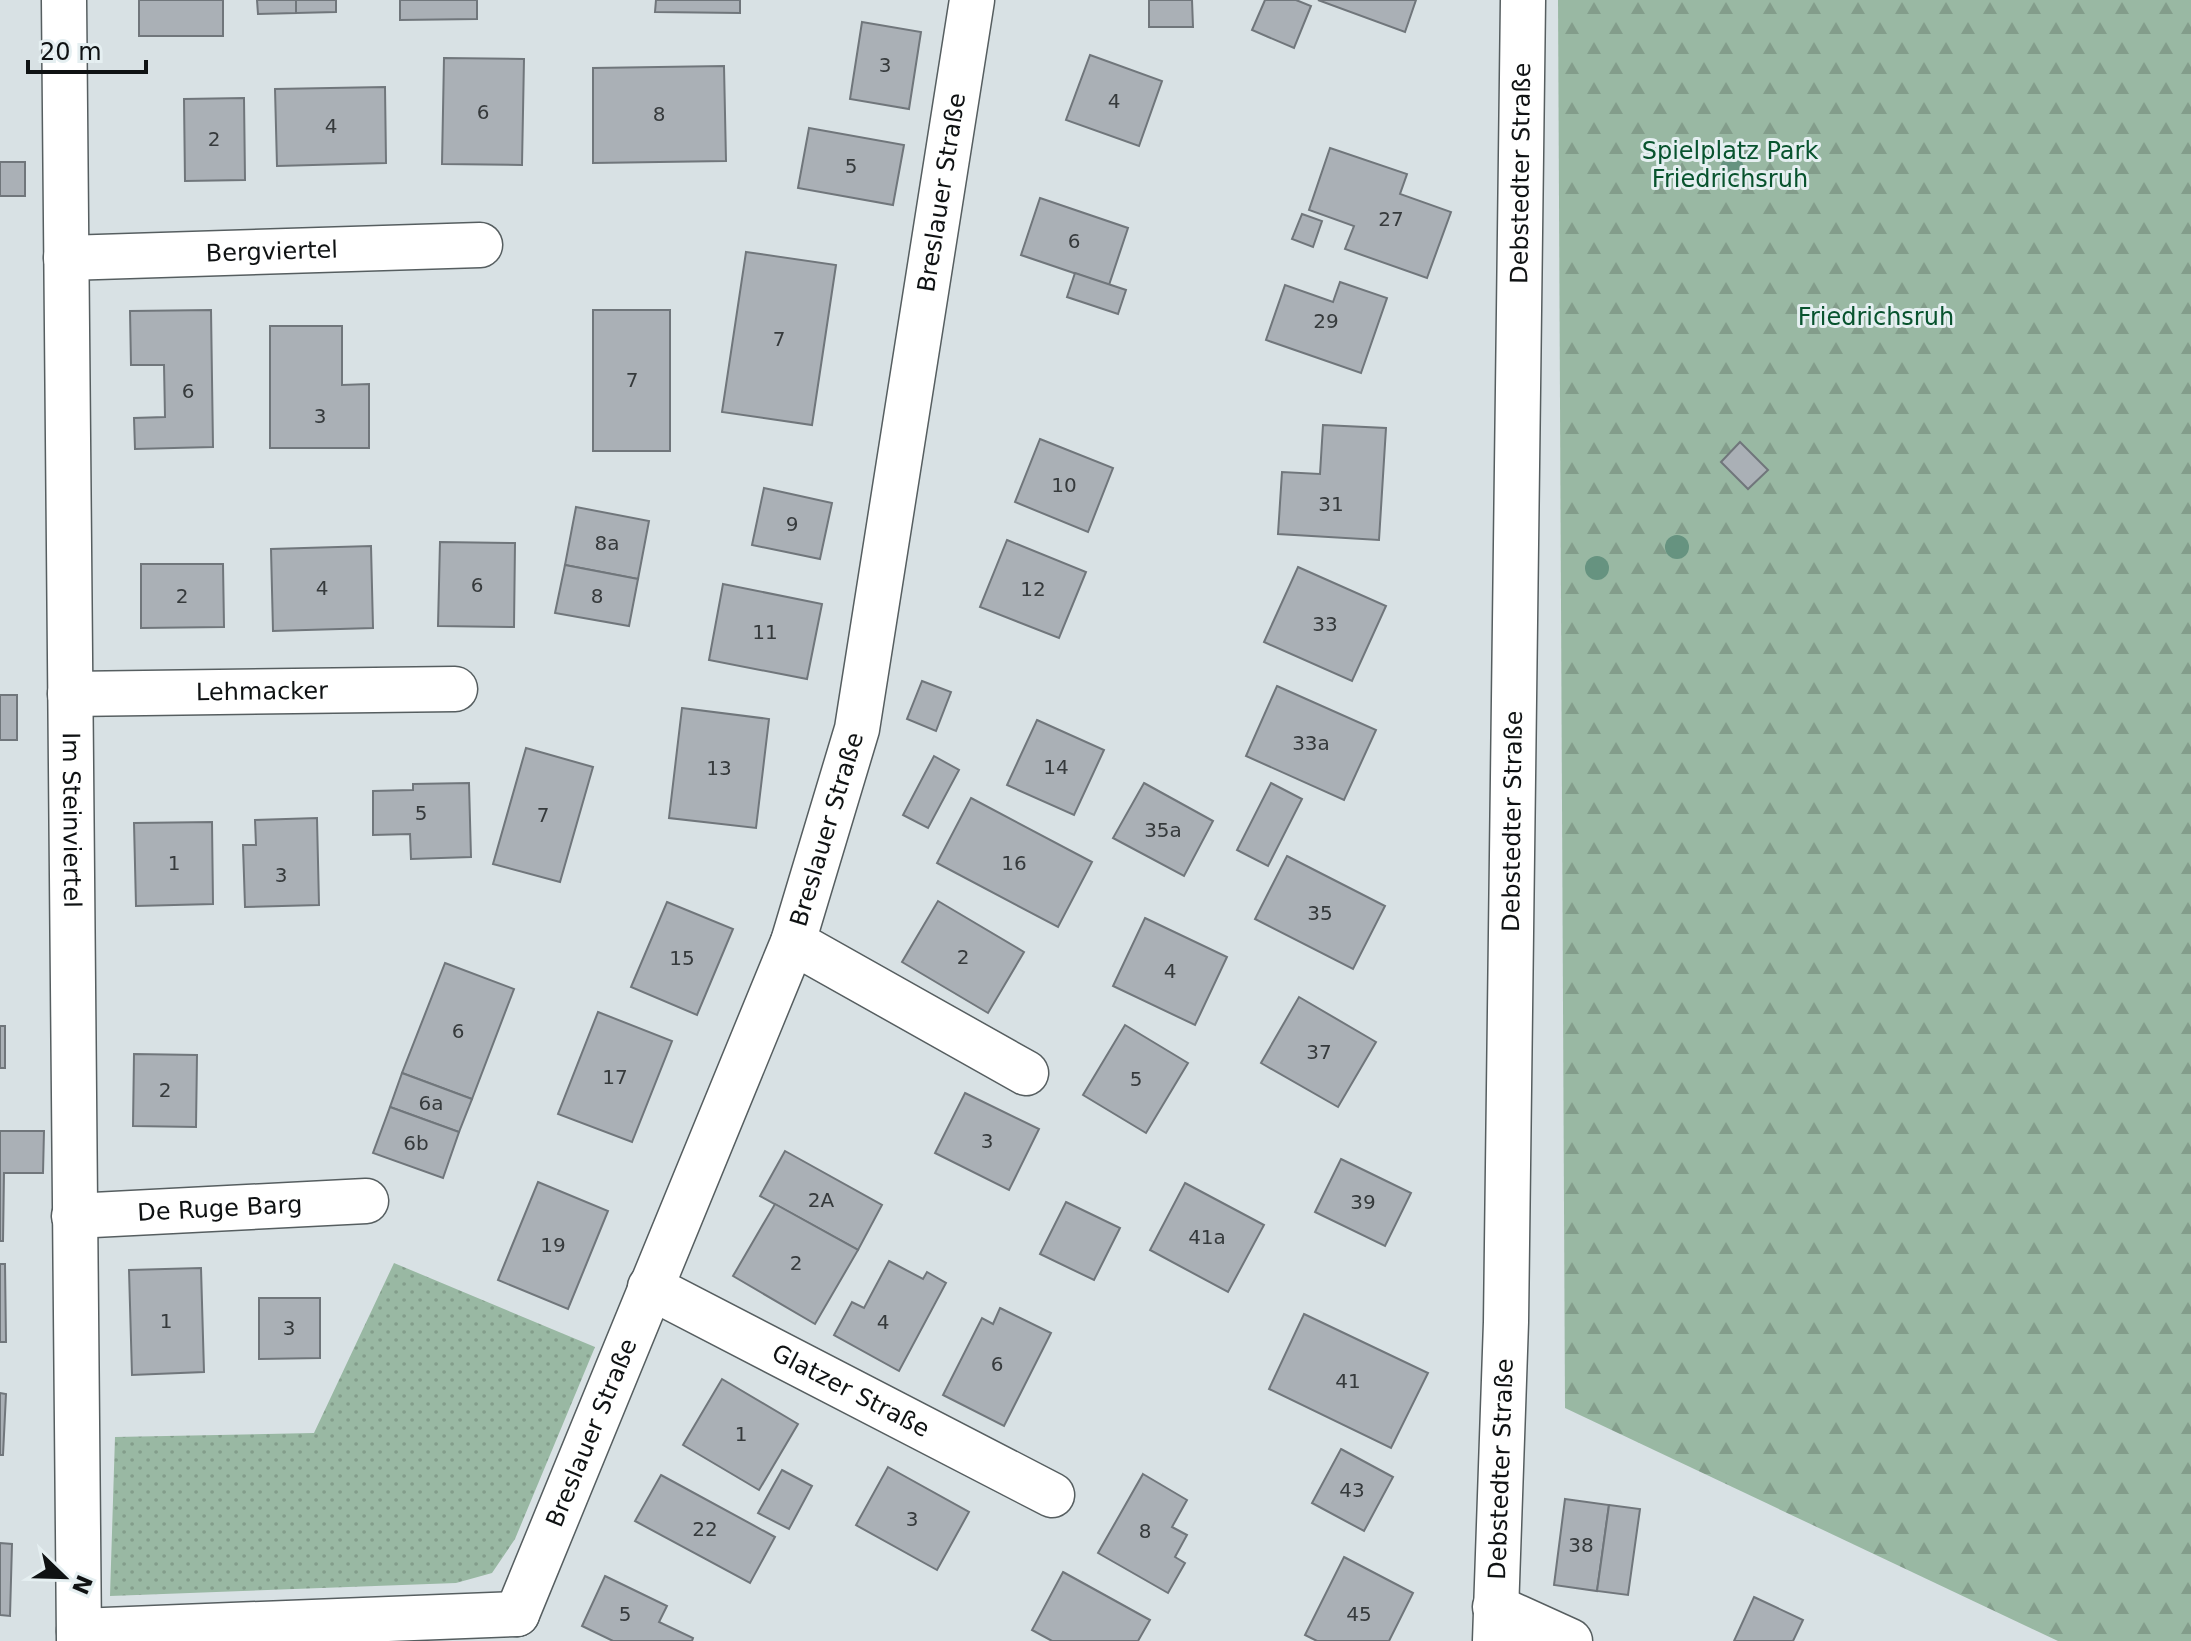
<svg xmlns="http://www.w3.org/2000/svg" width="2191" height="1641" font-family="'DejaVu Sans',sans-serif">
<defs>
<pattern id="grass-dots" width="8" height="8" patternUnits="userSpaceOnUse" patternTransform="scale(2)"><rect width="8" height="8" fill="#99b8a3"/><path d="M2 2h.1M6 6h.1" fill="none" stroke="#839d8b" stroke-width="1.8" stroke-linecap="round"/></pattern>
<pattern id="forest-firs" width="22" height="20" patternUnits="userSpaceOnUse" patternTransform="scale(2)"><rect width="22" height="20" fill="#99b8a3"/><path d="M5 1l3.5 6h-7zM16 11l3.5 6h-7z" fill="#839d8b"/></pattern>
</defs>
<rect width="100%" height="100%" fill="#d8e1e4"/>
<path fill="url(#grass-dots)" d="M 394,1263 L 595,1347 L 515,1539 L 492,1573 L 456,1583 L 110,1596 L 115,1437 L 314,1433 Z"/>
<path fill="url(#forest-firs)" d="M 1558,0 L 2191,0 L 2191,1641 L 2058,1641 L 1565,1408 Z"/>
<g fill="#aab0b6" stroke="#70767b" stroke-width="2">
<rect x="139" y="0" width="84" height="36"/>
<path d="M 257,0 L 296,0 L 296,13 L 258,14 Z"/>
<path d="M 296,0 L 336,0 L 336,12 L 296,13 Z"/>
<path d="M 400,0 L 477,0 L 477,19 L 400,20 Z"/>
<path d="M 656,0 L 740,0 L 740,13 L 655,12 Z"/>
<path d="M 1149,0 L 1192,0 L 1193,27 L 1149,27 Z"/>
<path d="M 1265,0 L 1296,0 L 1311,6 L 1294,48 L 1252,30 Z"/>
<path d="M 1318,0 L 1416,0 L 1405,32 Z"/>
<path d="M 862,22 L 921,32 L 909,109 L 850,99 Z"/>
<path d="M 1090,55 L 1162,81 L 1139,146 L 1066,120 Z"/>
<path d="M 444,58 L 524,59 L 522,165 L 442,164 Z"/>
<path d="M 724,66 L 726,161 L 593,163 L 593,68 Z"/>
<path d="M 385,87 L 386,163 L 277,166 L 275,89 Z"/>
<path d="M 244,98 L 245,180 L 185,181 L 184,99 Z"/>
<path d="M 809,128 L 904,145 L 893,205 L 798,188 Z"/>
<path d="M 1330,148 L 1407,174 L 1400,194 L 1451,212 L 1427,278 L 1345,249 L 1354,226 L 1309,210 Z"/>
<rect x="0" y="162" width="25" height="34"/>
<path d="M 1040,198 L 1128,228 L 1109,285 L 1021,255 Z"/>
<path d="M 1302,214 L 1322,221 L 1313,247 L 1292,239 Z"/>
<path d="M 746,252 L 836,265 L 812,425 L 722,412 Z"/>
<path d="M 1075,273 L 1126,290 L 1118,314 L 1067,297 Z"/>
<path d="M 1340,282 L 1387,298 L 1361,373 L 1266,340 L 1285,285 L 1333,302 Z"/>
<path d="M 211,310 L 213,447 L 135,449 L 134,418 L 165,417 L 164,365 L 131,365 L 130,311 Z"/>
<rect x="593" y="310" width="77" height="141"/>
<path d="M 270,326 L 342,326 L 342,385 L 369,384 L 369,448 L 270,448 Z"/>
<path d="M 1323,425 L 1386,428 L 1379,540 L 1278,534 L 1282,472 L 1320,474 Z"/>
<path d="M 1040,439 L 1113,468 L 1088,532 L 1015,502 Z"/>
<path d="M 1740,442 L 1768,470 L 1748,489 L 1721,462 Z"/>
<path d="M 764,488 L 832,503 L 820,559 L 752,545 Z"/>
<path d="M 576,507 L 649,521 L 638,579 L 565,565 Z"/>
<path d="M 1007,540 L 1086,572 L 1059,638 L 980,607 Z"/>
<path d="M 440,542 L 515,543 L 514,627 L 438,626 Z"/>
<path d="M 371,546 L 373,628 L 273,631 L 271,549 Z"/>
<path d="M 141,564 L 223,564 L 224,627 L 141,628 Z"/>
<path d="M 565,565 L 638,579 L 629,626 L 555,613 Z"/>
<path d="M 1298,567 L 1386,606 L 1352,681 L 1264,642 Z"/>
<path d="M 723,584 L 822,604 L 807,679 L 709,660 Z"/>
<path d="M 922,681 L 951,692 L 936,731 L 907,719 Z"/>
<path d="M 1277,686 L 1376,730 L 1344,800 L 1246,756 Z"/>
<rect x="0" y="695" width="17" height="45"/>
<path d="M 682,708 L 769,719 L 756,828 L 669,818 Z"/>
<path d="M 1037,720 L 1104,750 L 1074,815 L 1007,785 Z"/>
<path d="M 526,748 L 593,767 L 560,882 L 493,864 Z"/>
<path d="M 934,756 L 959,770 L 928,828 L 903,815 Z"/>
<path d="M 469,783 L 471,857 L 411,859 L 410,834 L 373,835 L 373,791 L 413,790 L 413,784 Z"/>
<path d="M 1144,783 L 1213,821 L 1184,876 L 1113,838 Z"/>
<path d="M 1271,783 L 1302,799 L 1268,866 L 1237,850 Z"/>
<path d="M 971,798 L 1092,862 L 1058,927 L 937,863 Z"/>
<path d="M 317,818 L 319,905 L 245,907 L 243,845 L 256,845 L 255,820 Z"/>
<path d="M 212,822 L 213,904 L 136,906 L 134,823 Z"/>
<path d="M 1287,856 L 1385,906 L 1353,969 L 1255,919 Z"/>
<path d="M 938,901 L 1024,952 L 988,1013 L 902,962 Z"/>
<path d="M 667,902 L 733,929 L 697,1015 L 631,987 Z"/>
<path d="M 1145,918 L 1227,957 L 1195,1025 L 1113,986 Z"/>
<path d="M 445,963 L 514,989 L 472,1099 L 402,1073 Z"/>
<path d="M 1299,997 L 1376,1042 L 1338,1107 L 1261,1063 Z"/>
<path d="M 598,1012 L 672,1041 L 632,1142 L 558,1114 Z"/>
<path d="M 1125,1025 L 1188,1063 L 1146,1133 L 1083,1095 Z"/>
<rect x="0" y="1026" width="5" height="42"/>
<path d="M 134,1054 L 197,1055 L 196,1127 L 133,1126 Z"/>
<path d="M 402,1073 L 472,1099 L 459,1132 L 390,1107 Z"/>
<path d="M 965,1093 L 1039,1129 L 1009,1190 L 935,1153 Z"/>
<path d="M 390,1107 L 459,1132 L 443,1178 L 373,1153 Z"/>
<path d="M 0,1131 L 44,1131 L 43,1173 L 4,1173 L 3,1241 L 0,1241 Z"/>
<path d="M 785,1151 L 882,1205 L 858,1250 L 760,1196 Z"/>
<path d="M 1341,1159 L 1411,1193 L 1385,1246 L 1315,1212 Z"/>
<path d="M 538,1182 L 608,1211 L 568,1309 L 498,1280 Z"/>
<path d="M 1185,1183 L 1264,1225 L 1228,1292 L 1150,1250 Z"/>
<path d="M 1066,1202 L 1120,1228 L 1094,1280 L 1040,1254 Z"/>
<path d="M 775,1204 L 858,1250 L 815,1324 L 733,1276 Z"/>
<path d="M 889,1261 L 923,1279 L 927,1272 L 946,1283 L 899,1371 L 834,1335 L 852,1302 L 864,1308 Z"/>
<path d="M 0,1264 L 5,1264 L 6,1342 L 0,1342 Z"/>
<path d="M 201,1268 L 204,1372 L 132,1375 L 129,1270 Z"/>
<path d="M 259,1298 L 320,1298 L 320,1358 L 259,1359 Z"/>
<path d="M 1000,1308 L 1051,1333 L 1004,1426 L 943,1395 L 982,1318 L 993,1324 Z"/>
<path d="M 1304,1314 L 1428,1373 L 1391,1448 L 1269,1389 Z"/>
<path d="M 722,1379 L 798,1424 L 759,1490 L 683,1445 Z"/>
<path d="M 0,1393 L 6,1394 L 3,1455 L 0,1455 Z"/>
<path d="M 1341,1449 L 1393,1477 L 1364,1531 L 1312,1503 Z"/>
<path d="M 888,1467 L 969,1512 L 937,1570 L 856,1525 Z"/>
<path d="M 782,1470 L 812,1486 L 789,1529 L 758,1513 Z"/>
<path d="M 1143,1474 L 1187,1500 L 1172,1527 L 1187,1535 L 1175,1557 L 1185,1563 L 1168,1593 L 1098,1553 Z"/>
<path d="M 661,1475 L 775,1537 L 750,1583 L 635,1521 Z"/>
<path d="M 1565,1499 L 1609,1505 L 1597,1591 L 1554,1585 Z"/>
<path d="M 1609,1505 L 1640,1509 L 1628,1595 L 1597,1591 Z"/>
<path d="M 0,1543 L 12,1544 L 10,1616 L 0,1615 Z"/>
<path d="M 1344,1557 L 1413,1593 L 1389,1641 L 1317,1641 L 1305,1635 Z"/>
<path d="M 1063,1572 L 1150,1620 L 1138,1641 L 1052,1641 L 1032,1630 Z"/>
<path d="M 605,1576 L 667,1606 L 659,1622 L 693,1638 L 692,1641 L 613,1641 L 582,1626 Z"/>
<path d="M 1754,1597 L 1803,1620 L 1793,1641 L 1734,1641 Z"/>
</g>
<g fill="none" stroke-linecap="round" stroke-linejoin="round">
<g stroke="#565e60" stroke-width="47">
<g id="minor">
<path id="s1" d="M 64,0 L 79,1641"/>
<path id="s2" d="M 66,258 L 480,245"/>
<path id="s3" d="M 70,694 L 455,689"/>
<path d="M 793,942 L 1026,1073"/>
<path id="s4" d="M 74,1216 L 366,1201"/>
<path id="s5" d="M 650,1287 L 1052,1495"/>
<path d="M 1495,1607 L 1570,1641"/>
<path id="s6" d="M 517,1614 L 793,942 L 857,729 L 972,0"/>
<path d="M 79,1631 L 517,1614"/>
</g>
</g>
<g stroke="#565e60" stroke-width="47">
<g id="major">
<path id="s7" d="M 1495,1641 L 1506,1322 L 1523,0"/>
</g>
</g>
<use href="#minor" stroke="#fff" stroke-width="44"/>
<use href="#major" stroke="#fff" stroke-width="44"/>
</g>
<g fill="#669380">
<circle cx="1732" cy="169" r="12"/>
<circle cx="1677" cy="547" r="12"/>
<circle cx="1597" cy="568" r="12"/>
</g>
<g text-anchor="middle" stroke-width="6" stroke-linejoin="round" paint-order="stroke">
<g font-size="20" fill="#363a3c">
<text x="885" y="72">3</text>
<text x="1114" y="108">4</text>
<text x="483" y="119">6</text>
<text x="659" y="121">8</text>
<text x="331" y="133">4</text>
<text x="214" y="146">2</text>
<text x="851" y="173">5</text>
<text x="1391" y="226">27</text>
<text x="1074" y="248">6</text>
<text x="1326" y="328">29</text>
<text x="779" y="346">7</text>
<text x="632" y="387">7</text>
<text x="188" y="398">6</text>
<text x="320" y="423">3</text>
<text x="1064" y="492">10</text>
<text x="1331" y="511">31</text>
<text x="792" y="531">9</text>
<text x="607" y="550">8a</text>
<text x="477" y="592">6</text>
<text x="322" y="595">4</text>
<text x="1033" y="596">12</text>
<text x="182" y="603">2</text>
<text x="597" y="603">8</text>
<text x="1325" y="631">33</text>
<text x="765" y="639">11</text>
<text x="1311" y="750">33a</text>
<text x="1056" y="774">14</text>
<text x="719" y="775">13</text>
<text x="421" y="820">5</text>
<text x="543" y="822">7</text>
<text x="1163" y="837">35a</text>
<text x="174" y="870">1</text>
<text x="1014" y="870">16</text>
<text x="281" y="882">3</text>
<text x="1320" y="920">35</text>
<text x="963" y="964">2</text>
<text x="682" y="965">15</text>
<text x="1170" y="978">4</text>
<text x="458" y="1038">6</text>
<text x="1319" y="1059">37</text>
<text x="615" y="1084">17</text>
<text x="1136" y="1086">5</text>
<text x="165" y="1097">2</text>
<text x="431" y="1110">6a</text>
<text x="987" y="1148">3</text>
<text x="416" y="1150">6b</text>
<text x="821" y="1207">2A</text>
<text x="1363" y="1209">39</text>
<text x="1207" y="1244">41a</text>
<text x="553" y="1252">19</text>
<text x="796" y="1270">2</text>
<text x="166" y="1328">1</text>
<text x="883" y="1329">4</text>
<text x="289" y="1335">3</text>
<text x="997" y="1371">6</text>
<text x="1348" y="1388">41</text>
<text x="741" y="1441">1</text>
<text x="1352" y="1497">43</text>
<text x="912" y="1526">3</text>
<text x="705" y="1536">22</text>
<text x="1145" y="1538">8</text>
<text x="1581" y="1552">38</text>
<text x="625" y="1621">5</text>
<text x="1359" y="1621">45</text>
</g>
<g font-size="24" fill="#08532e" stroke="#e5eff1">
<text x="1730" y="159">Spielplatz Park<tspan x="1730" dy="28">Friedrichsruh</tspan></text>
<text x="1876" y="325">Friedrichsruh</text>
</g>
<g font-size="24" fill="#0f1213" stroke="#e5eff1">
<text dy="8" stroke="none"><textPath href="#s7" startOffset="1468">Debstedter Straße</textPath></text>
<text dy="8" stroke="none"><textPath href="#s6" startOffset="1492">Breslauer Straße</textPath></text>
<text dy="8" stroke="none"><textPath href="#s2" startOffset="206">Bergviertel</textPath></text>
<text dy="8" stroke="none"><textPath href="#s3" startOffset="192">Lehmacker</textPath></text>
<text dy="8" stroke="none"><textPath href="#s1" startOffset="820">Im Steinviertel</textPath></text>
<text dy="8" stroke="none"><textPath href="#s7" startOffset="820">Debstedter Straße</textPath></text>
<text dy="8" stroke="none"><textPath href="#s6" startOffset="844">Breslauer Straße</textPath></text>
<text dy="8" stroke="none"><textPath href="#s4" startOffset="146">De Ruge Barg</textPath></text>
<text dy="8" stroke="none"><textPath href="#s5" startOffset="226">Glatzer Straße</textPath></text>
<text dy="8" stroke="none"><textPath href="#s6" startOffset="196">Breslauer Straße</textPath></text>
<text dy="8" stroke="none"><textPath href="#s7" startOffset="172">Debstedter Straße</textPath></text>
</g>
</g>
<g transform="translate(64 1577) rotate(113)" stroke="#e5eff1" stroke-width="6" paint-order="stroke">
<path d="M0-6L14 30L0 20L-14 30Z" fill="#0f1213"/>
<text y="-12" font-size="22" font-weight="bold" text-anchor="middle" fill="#0f1213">N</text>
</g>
<path d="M28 60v12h118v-12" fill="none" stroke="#0f1213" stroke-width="4"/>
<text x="40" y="60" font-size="24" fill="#0f1213" stroke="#e5eff1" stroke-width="6" paint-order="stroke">20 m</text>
</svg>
